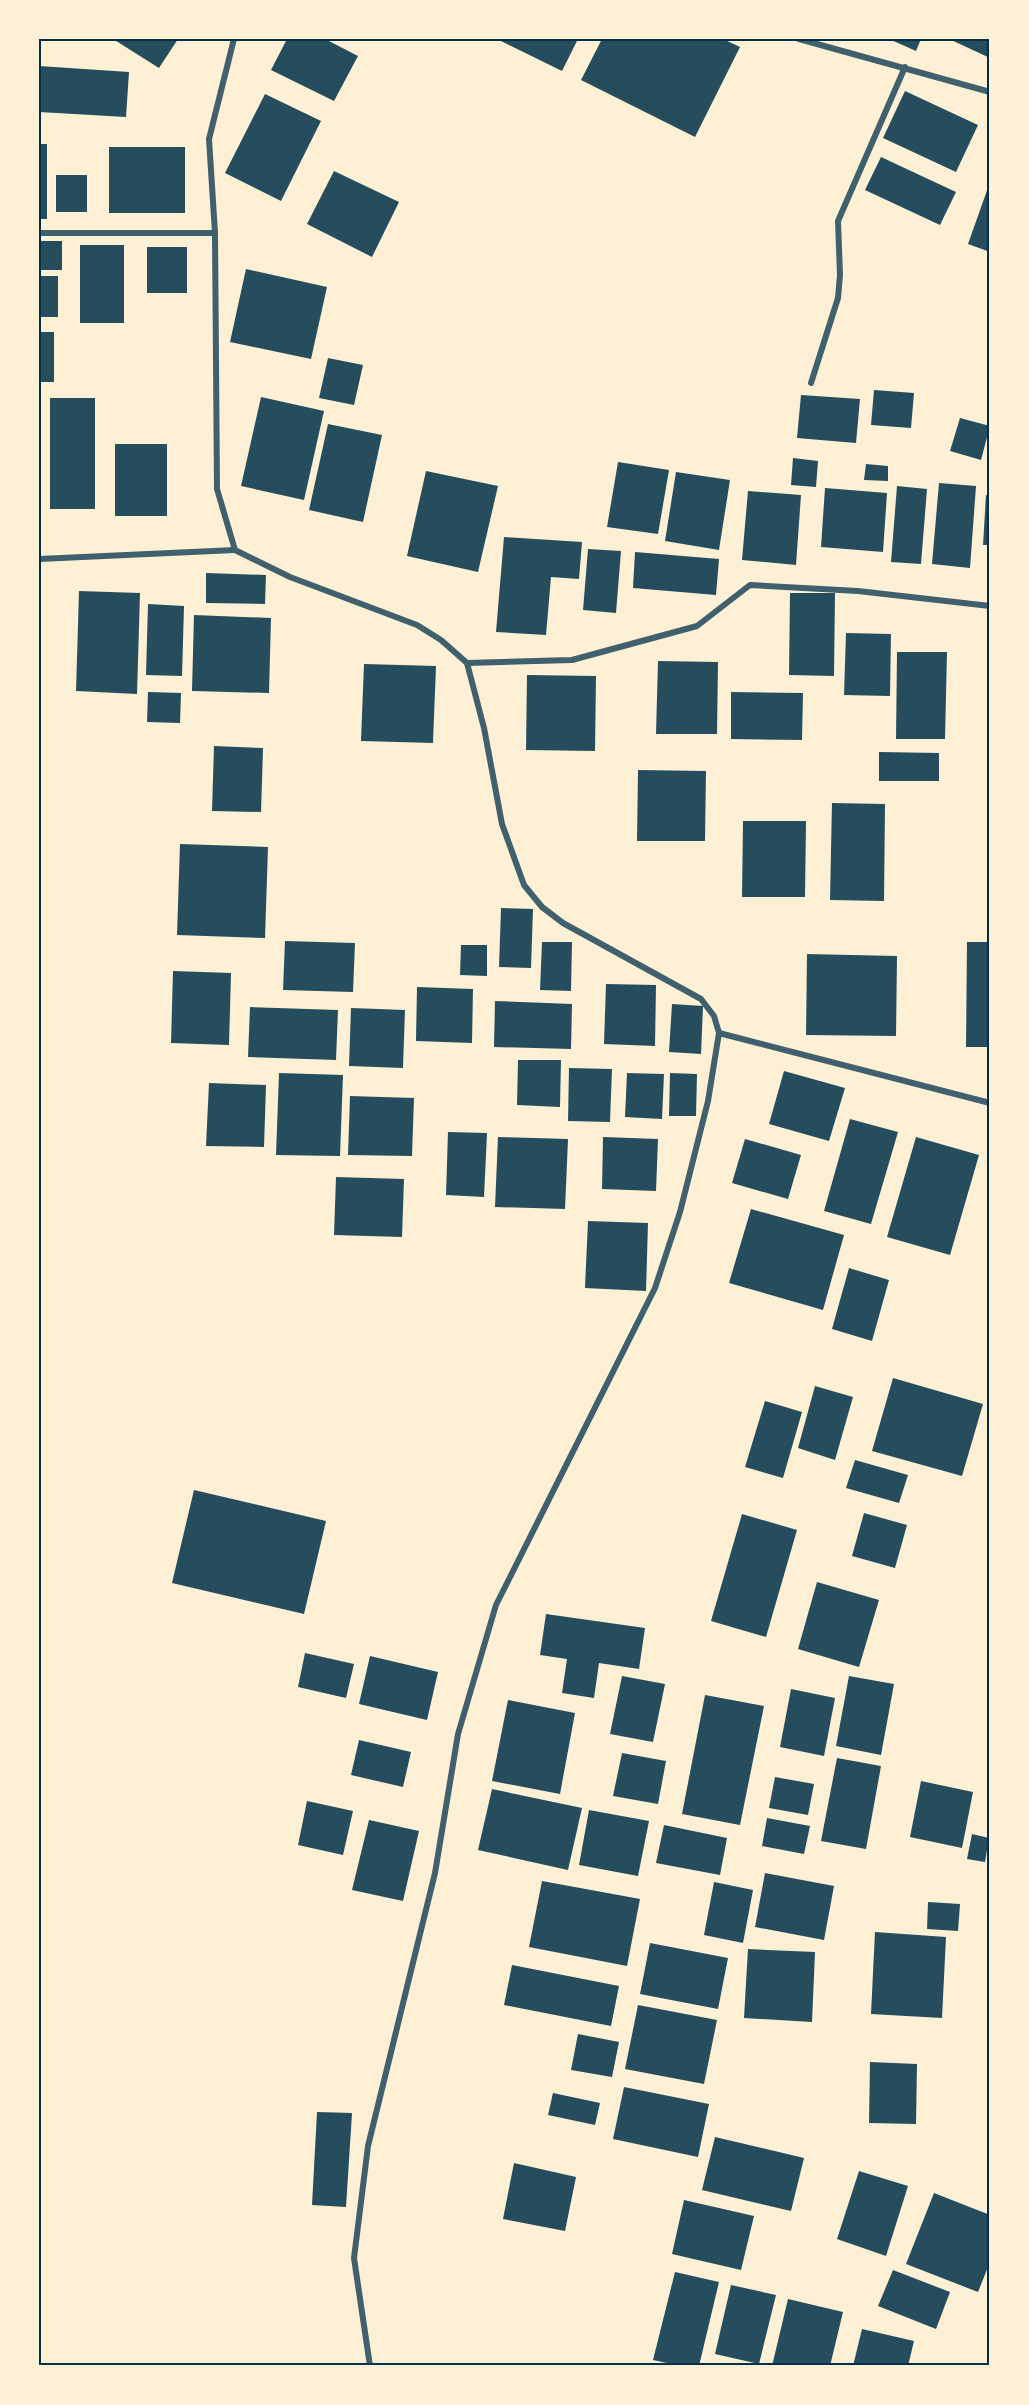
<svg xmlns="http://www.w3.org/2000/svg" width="1029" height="2405" font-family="'Fira Sans Condensed',sans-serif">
<rect width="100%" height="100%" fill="#fdf0d5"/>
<g fill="#264d5e">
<path d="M 113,39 L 178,39 L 159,68 Z"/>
<path d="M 287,39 L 325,39 L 358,56 L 334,101 L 271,70 Z"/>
<path d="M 497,39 L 578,39 L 562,71 Z"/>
<path d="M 602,39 L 723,39 L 740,47 L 695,137 L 581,80 Z"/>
<path d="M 889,39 L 921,39 L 916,51 Z"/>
<path d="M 949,39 L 990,39 L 990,58 Z"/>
<path d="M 39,66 L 129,72 L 126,117 L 39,112 Z"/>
<path d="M 905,91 L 978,125 L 956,172 L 883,138 Z"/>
<path d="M 265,94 L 321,121 L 281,201 L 225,173 Z"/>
<rect x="39" y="144" width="8" height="75"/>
<rect x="109" y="147" width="76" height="66"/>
<path d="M 881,157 L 956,192 L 940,225 L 865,190 Z"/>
<path d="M 334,171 L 399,202 L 372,257 L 307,224 Z"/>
<rect x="56" y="175" width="31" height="37"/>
<path d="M 990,182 L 990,252 L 968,244 Z"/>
<rect x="39" y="241" width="23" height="29"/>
<rect x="80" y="245" width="44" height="78"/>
<rect x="147" y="247" width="40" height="46"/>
<path d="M 246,269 L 327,287 L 311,359 L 230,342 Z"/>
<rect x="39" y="276" width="19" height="41"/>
<rect x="39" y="332" width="15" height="50"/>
<path d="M 328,358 L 363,365 L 354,405 L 319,398 Z"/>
<path d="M 874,390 L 914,393 L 911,428 L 871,425 Z"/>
<path d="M 801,395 L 860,399 L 856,443 L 797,438 Z"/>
<path d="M 261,397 L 324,411 L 304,500 L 241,486 Z"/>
<rect x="50" y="398" width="45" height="111"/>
<path d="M 960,418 L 990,426 L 981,460 L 950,451 Z"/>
<path d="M 328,424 L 382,435 L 363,522 L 309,510 Z"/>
<rect x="115" y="444" width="52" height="72"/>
<path d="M 793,458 L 818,461 L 816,487 L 791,485 Z"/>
<path d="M 618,462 L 669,470 L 658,534 L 607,527 Z"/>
<path d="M 866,464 L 888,466 L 888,481 L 864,480 Z"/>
<path d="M 426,471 L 498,486 L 478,572 L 407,556 Z"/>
<path d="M 676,472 L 730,480 L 719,550 L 665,541 Z"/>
<path d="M 939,483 L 976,486 L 970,568 L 932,564 Z"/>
<path d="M 897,486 L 927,489 L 921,564 L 891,562 Z"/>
<path d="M 825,488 L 887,493 L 883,552 L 821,547 Z"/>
<path d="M 748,491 L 801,495 L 796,565 L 742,560 Z"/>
<path d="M 986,495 L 990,496 L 990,545 L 983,545 Z"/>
<path d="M 504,537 L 582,542 L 579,579 L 551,577 L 546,635 L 496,632 Z"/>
<path d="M 588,549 L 621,551 L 616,613 L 583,610 Z"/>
<path d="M 635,552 L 719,559 L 716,595 L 633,588 Z"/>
<path d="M 206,573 L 266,575 L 265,604 L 206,603 Z"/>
<path d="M 79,591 L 140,593 L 137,694 L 76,691 Z"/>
<path d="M 790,593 L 835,593 L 834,676 L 789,675 Z"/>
<path d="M 148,604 L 184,606 L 182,676 L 146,675 Z"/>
<path d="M 194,615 L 271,618 L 269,693 L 192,691 Z"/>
<path d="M 846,633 L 891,634 L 890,696 L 844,695 Z"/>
<path d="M 897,652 L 947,652 L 945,739 L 896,739 Z"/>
<path d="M 658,661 L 718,662 L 717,734 L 656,734 Z"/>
<path d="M 364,664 L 436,666 L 433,743 L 361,741 Z"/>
<path d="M 527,675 L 596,676 L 595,751 L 526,750 Z"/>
<path d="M 148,692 L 181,693 L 180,723 L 147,722 Z"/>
<path d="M 731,692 L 803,693 L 802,740 L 731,739 Z"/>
<path d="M 214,746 L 263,748 L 261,812 L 212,811 Z"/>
<path d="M 879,752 L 939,753 L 939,781 L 879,781 Z"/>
<path d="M 638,770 L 706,771 L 705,841 L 637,841 Z"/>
<path d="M 832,803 L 885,804 L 884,901 L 830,900 Z"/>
<path d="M 743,821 L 806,821 L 805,897 L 742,897 Z"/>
<path d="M 180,844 L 268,847 L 265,938 L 177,935 Z"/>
<path d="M 501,908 L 533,909 L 531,968 L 499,967 Z"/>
<path d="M 285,941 L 355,943 L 353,992 L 283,990 Z"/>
<path d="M 542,942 L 572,942 L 571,991 L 540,990 Z"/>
<path d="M 967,942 L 990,942 L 990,1047 L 966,1047 Z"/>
<path d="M 461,945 L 487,945 L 487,976 L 460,975 Z"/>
<path d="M 807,954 L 897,956 L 896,1036 L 806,1035 Z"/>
<path d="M 173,971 L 231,973 L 229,1045 L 171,1043 Z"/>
<path d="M 606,984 L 656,985 L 655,1046 L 604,1044 Z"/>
<path d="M 417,987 L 473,989 L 472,1043 L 416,1041 Z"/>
<path d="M 495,1001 L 572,1004 L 571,1049 L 494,1047 Z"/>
<path d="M 672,1004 L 703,1006 L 701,1054 L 669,1052 Z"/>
<path d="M 250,1007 L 338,1010 L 336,1060 L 248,1057 Z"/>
<path d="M 351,1008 L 405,1010 L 403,1068 L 349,1066 Z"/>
<path d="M 518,1060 L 561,1060 L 560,1107 L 517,1105 Z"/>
<path d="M 569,1068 L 612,1069 L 610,1122 L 568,1121 Z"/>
<path d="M 784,1071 L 845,1088 L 829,1141 L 769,1124 Z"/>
<path d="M 279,1073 L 343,1075 L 340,1156 L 276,1155 Z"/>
<path d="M 627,1073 L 664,1074 L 662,1119 L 625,1117 Z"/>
<path d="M 670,1073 L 697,1074 L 696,1116 L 669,1116 Z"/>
<path d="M 209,1083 L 266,1085 L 264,1147 L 206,1146 Z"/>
<path d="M 350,1096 L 414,1098 L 412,1156 L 348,1155 Z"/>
<path d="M 850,1119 L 898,1132 L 871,1224 L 824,1211 Z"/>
<path d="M 448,1132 L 487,1133 L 484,1197 L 446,1195 Z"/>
<path d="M 498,1137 L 568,1139 L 565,1209 L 495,1207 Z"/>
<path d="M 603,1137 L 658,1139 L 656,1191 L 602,1189 Z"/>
<path d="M 916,1137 L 979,1155 L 950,1255 L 887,1237 Z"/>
<path d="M 745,1139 L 801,1155 L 788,1199 L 732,1183 Z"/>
<path d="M 336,1177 L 404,1179 L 402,1237 L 334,1235 Z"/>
<path d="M 751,1209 L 844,1235 L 823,1310 L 729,1283 Z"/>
<path d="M 588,1221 L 648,1223 L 646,1291 L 585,1288 Z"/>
<path d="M 849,1268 L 889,1280 L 872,1341 L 832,1329 Z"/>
<path d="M 893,1378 L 983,1404 L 962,1476 L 872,1451 Z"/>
<path d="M 815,1386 L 853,1397 L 835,1460 L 798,1448 Z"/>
<path d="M 765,1401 L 802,1412 L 783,1478 L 745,1467 Z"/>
<path d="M 855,1460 L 908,1475 L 899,1503 L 846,1488 Z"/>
<path d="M 194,1490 L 326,1521 L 304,1614 L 172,1583 Z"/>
<path d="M 864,1513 L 907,1525 L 895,1568 L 852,1556 Z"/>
<path d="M 742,1514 L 797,1530 L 766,1637 L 711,1621 Z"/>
<path d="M 817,1582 L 879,1600 L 859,1667 L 798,1649 Z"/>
<path d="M 546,1614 L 645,1628 L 639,1669 L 599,1663 L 594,1698 L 562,1693 L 567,1659 L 540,1655 Z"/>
<path d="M 305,1653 L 354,1664 L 346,1698 L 298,1687 Z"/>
<path d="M 370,1656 L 438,1672 L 427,1720 L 359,1704 Z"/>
<path d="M 622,1676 L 665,1684 L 653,1742 L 610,1734 Z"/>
<path d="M 849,1676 L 894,1684 L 881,1755 L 836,1746 Z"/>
<path d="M 791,1689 L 835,1698 L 824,1756 L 780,1747 Z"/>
<path d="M 705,1695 L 764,1706 L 740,1825 L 682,1814 Z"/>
<path d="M 508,1700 L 575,1713 L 560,1794 L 492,1781 Z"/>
<path d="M 359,1740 L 411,1752 L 403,1787 L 351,1775 Z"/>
<path d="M 622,1753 L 666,1761 L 658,1804 L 613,1796 Z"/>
<path d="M 837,1758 L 881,1766 L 866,1849 L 821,1841 Z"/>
<path d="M 775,1777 L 814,1784 L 808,1815 L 769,1808 Z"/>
<path d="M 921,1781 L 973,1792 L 962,1848 L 910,1837 Z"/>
<path d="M 492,1789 L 582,1808 L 568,1870 L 478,1850 Z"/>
<path d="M 307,1801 L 353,1811 L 343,1855 L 298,1845 Z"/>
<path d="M 589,1810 L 649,1821 L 638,1876 L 579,1865 Z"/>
<path d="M 767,1818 L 810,1826 L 804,1854 L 762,1846 Z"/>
<path d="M 369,1820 L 419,1831 L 403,1901 L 352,1890 Z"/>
<path d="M 664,1825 L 727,1838 L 720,1875 L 656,1863 Z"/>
<path d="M 972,1834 L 989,1838 L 985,1862 L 967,1859 Z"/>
<path d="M 765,1873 L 834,1886 L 824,1940 L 755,1927 Z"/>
<path d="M 542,1881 L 640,1899 L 627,1966 L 529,1947 Z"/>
<path d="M 714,1882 L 753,1890 L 743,1943 L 704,1935 Z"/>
<path d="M 928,1902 L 960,1904 L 958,1931 L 927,1929 Z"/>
<path d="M 875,1932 L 946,1937 L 942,2018 L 871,2014 Z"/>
<path d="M 650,1943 L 728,1958 L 718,2009 L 640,1994 Z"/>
<path d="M 748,1949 L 815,1952 L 812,2022 L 744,2018 Z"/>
<path d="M 512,1965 L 619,1986 L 611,2026 L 504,2005 Z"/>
<path d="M 638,2005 L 717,2020 L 704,2084 L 625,2069 Z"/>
<path d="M 578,2034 L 619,2042 L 612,2077 L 571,2070 Z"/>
<path d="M 870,2062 L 917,2064 L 916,2124 L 869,2123 Z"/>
<path d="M 624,2087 L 709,2104 L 698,2157 L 613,2139 Z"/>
<path d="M 553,2093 L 600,2103 L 595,2125 L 548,2115 Z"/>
<path d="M 317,2112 L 352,2113 L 346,2207 L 312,2205 Z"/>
<path d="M 715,2137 L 804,2158 L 791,2211 L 702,2190 Z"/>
<path d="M 514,2163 L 576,2177 L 565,2231 L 503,2219 Z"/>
<path d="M 859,2171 L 908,2186 L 886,2256 L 837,2239 Z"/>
<path d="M 934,2193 L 990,2215 L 990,2262 L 978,2292 L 906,2264 Z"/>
<path d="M 684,2200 L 754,2216 L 741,2270 L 672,2254 Z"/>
<path d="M 893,2270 L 950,2292 L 936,2329 L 878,2306 Z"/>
<path d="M 675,2272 L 719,2282 L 699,2366 L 681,2366 L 653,2360 Z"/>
<path d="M 731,2285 L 776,2295 L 759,2364 L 715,2354 Z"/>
<path d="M 788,2299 L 843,2312 L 830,2366 L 772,2366 Z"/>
<path d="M 862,2329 L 914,2341 L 908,2366 L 853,2366 Z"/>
</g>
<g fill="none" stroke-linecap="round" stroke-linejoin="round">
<g stroke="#3f606c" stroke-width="6">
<path d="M 234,39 L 209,139 L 215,233 L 217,489 L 235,550 L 290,577 L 417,625 L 441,640 L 467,663 L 484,728 L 502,824 L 524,885 L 542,907 L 563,923 L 701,999 L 714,1016 L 719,1033 L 708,1101 L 680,1212 L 655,1288 L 496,1605 L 458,1734 L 435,1873 L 368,2146 L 354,2258 L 370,2366"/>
<path d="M 799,39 L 990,92"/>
<path d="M 39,233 L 215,233"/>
<path d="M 811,383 L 838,298 L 840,275 L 838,221 L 905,67"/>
<path d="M 39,559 L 235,550"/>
<path d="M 467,663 L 572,660 L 697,626 L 750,585 L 858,591 L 990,606"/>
<path d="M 719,1033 L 990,1103"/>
</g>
</g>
<rect width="1029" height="2405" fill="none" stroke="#fdf0d5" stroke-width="81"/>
<rect x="40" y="40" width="948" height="2324" fill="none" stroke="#003049" stroke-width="2"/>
</svg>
